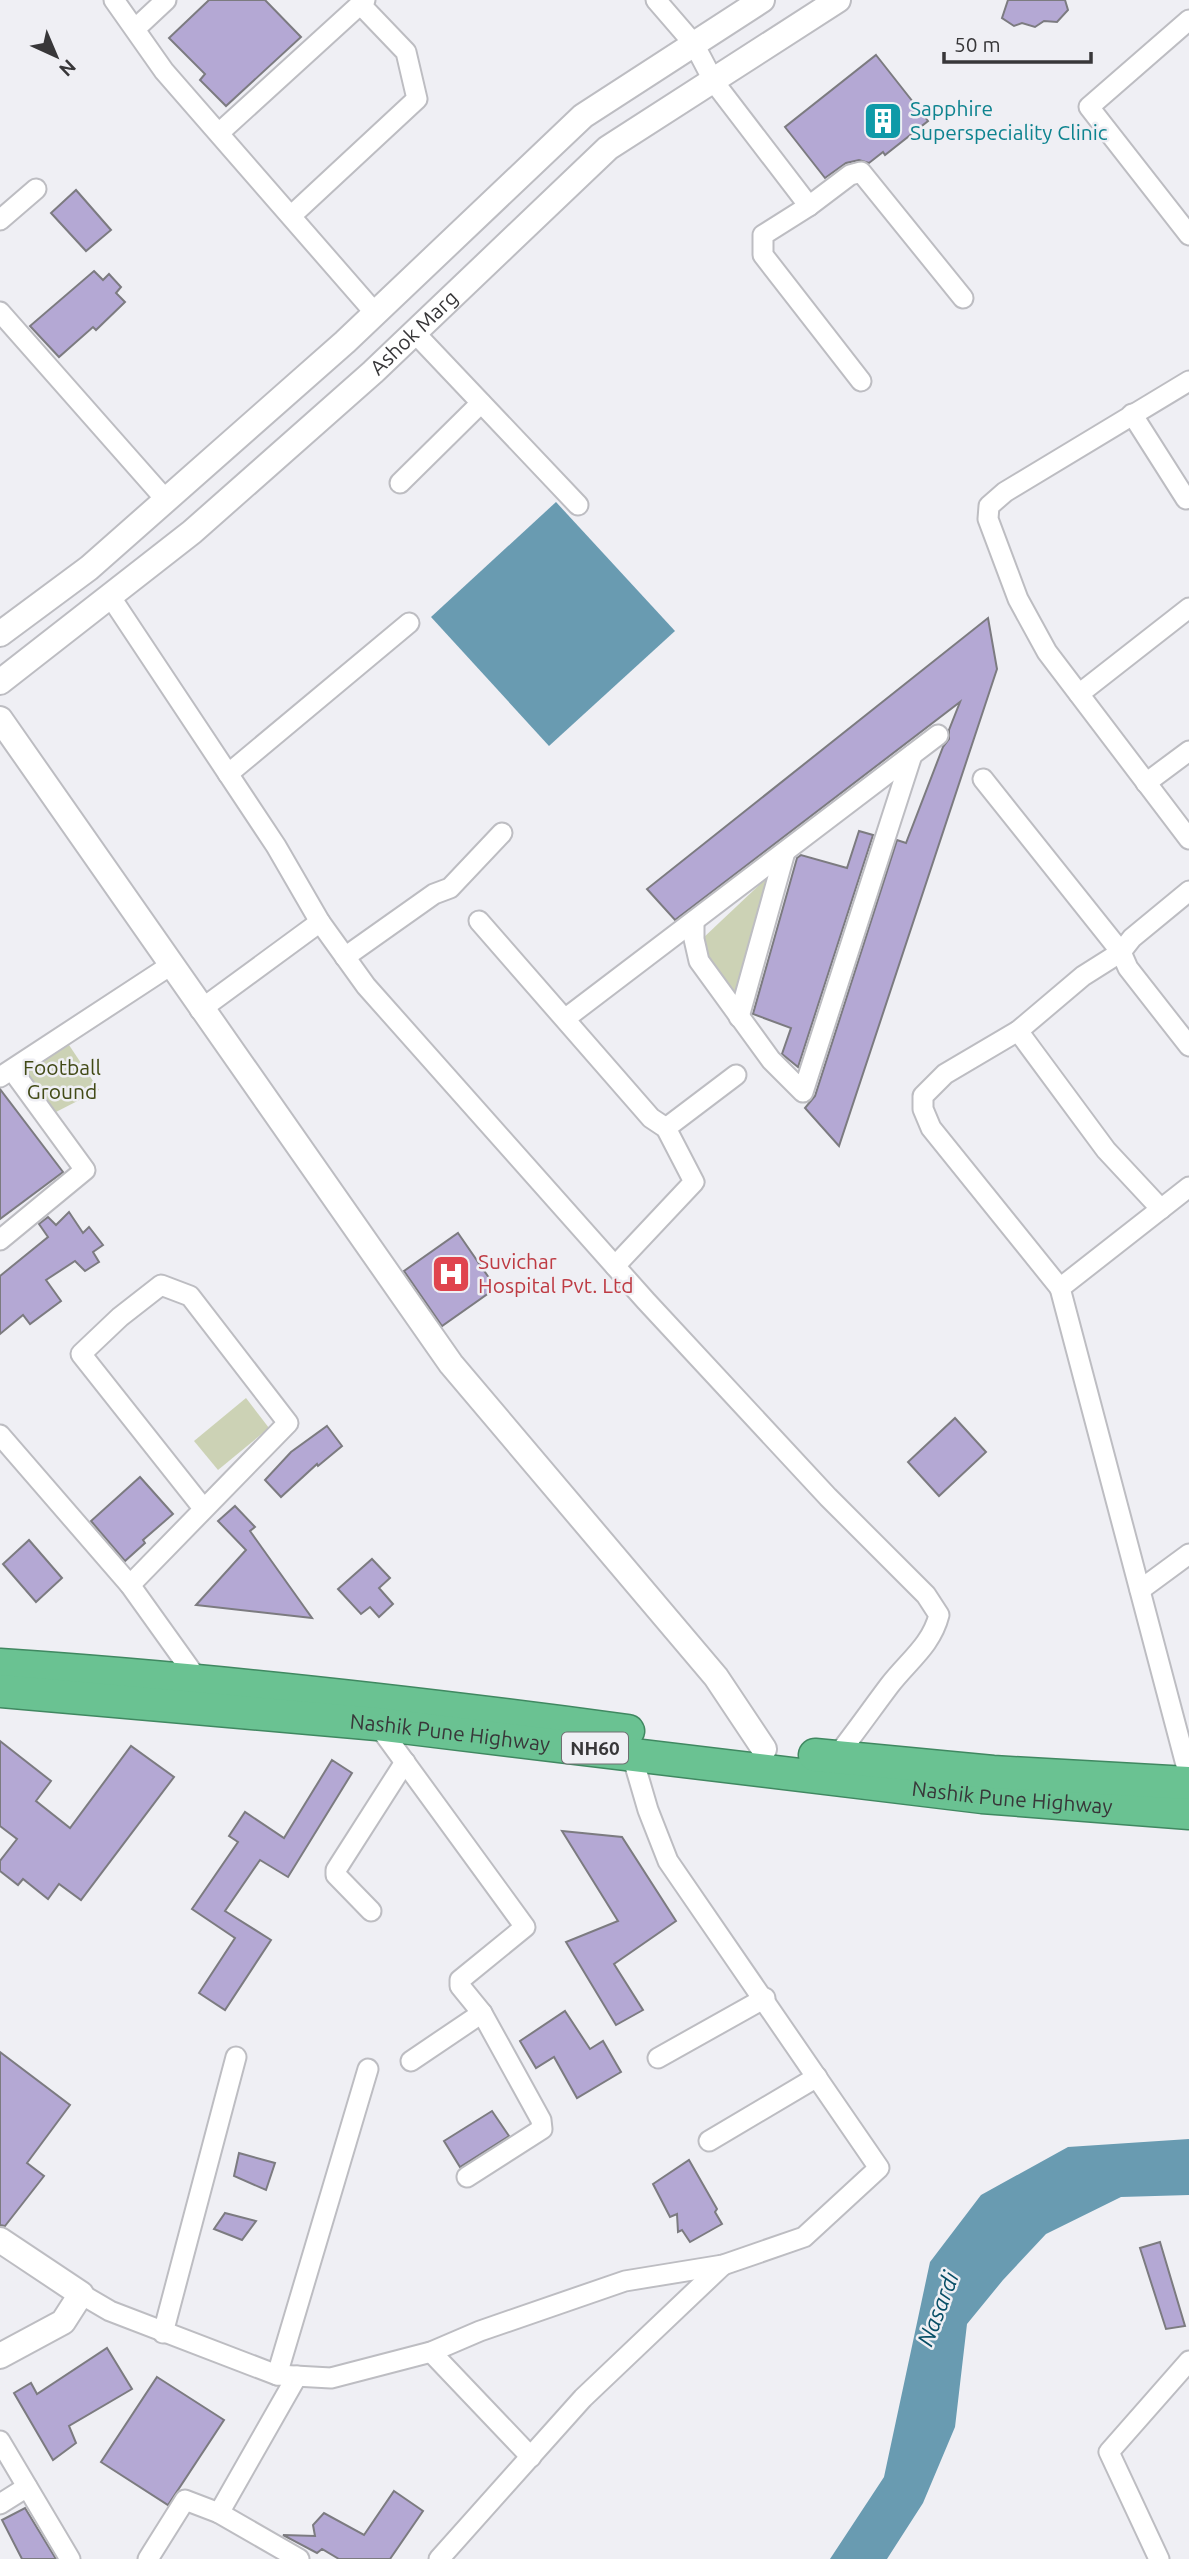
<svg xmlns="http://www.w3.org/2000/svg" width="1189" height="2559" font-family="Ubuntu,sans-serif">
<rect width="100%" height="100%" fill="#efeff4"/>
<g fill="#ccd2b5">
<path d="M 774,871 L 733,1005 L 700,951 L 702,939 Z"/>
<path d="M 69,1045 L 99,1090 L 54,1113 L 23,1074 Z"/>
<path d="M 246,1398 L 269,1428 L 218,1470 L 194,1441 Z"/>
</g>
<g fill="#699bb1">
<path d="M 556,502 L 675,631 L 549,746 L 431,617 Z"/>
<path d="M 1189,2139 L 1189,2195 L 1121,2197 L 1046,2234 L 1003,2280 L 967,2324 L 955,2427 L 923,2503 L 887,2559 L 830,2559 L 884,2477 L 930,2262 L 981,2195 L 1068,2147 Z"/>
</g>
<g fill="#b4a8d4" stroke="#7c7b80" stroke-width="2">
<path d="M 209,0 L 265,0 L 301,37 L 226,106 L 200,80 L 205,74 L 169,38 Z"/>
<path d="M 1008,0 L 1065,0 L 1068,10 L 1057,22 L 1044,21 L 1035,27 L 1022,23 L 1014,26 L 1002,18 Z"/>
<path d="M 876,55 L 928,121 L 885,155 L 883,152 L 869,163 L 859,160 L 846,163 L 825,178 L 785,127 Z"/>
<path d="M 76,190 L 111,230 L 86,251 L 51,213 Z"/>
<path d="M 94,271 L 103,280 L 109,274 L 121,287 L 116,293 L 125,302 L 96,330 L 93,327 L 59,357 L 30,326 Z"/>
<path d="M 988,618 L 997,669 L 839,1146 L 805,1108 L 815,1096 L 897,840 L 906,843 L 943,747 L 949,739 L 949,730 L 960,702 L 675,920 L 647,889 Z"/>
<path d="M 859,831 L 873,835 L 798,1067 L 782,1054 L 791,1028 L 753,1014 L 797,858 L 801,855 L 847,868 Z"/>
<path d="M 0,1089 L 63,1172 L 0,1219 Z"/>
<path d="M 69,1212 L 83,1233 L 89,1227 L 103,1245 L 93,1252 L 99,1262 L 85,1271 L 75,1261 L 46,1280 L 61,1301 L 30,1324 L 23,1315 L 0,1334 L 0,1276 L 48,1237 L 39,1224 L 48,1217 L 56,1225 Z"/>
<path d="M 458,1233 L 496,1288 L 442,1326 L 404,1271 Z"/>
<path d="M 955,1418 L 986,1452 L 939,1496 L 908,1462 Z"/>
<path d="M 327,1426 L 342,1446 L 318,1466 L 317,1464 L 281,1497 L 265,1480 L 291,1452 Z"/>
<path d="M 140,1477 L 173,1514 L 143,1540 L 145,1543 L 125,1561 L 91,1521 Z"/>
<path d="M 235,1506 L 255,1527 L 250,1531 L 312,1618 L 196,1605 L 246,1550 L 218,1521 Z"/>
<path d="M 29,1540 L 62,1578 L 36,1602 L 3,1564 Z"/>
<path d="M 372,1559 L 390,1578 L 379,1588 L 393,1604 L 379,1617 L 370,1607 L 361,1614 L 338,1589 Z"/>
<path d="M 0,1741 L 51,1781 L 36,1801 L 70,1828 L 131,1746 L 174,1777 L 81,1900 L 59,1884 L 48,1899 L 23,1879 L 18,1885 L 0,1871 L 0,1861 L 17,1839 L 0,1826 Z"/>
<path d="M 332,1760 L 352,1773 L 288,1877 L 260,1860 L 225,1911 L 271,1940 L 225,2010 L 199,1993 L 235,1938 L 192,1909 L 238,1842 L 229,1836 L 245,1812 L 284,1838 Z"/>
<path d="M 562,1831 L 622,1837 L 676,1921 L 614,1964 L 643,2010 L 616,2025 L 566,1942 L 618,1921 Z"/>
<path d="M 565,2011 L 590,2049 L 603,2041 L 621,2072 L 577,2098 L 554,2057 L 536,2068 L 520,2041 Z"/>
<path d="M 0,2052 L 70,2105 L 27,2163 L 44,2176 L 5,2226 L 0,2225 Z"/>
<path d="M 492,2111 L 509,2136 L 460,2167 L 444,2141 Z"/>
<path d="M 239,2153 L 275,2163 L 266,2190 L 234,2176 Z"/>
<path d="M 689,2160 L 717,2209 L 715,2212 L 722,2224 L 690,2242 L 682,2230 L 678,2232 L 677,2214 L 670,2217 L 653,2184 Z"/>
<path d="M 225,2213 L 256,2221 L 242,2240 L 214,2229 Z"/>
<path d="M 1160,2242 L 1185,2326 L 1166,2329 L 1140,2248 Z"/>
<path d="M 107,2348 L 132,2389 L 69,2426 L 76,2443 L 53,2460 L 14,2393 L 31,2383 L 37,2394 Z"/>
<path d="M 157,2377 L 224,2420 L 168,2505 L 101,2462 Z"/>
<path d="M 394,2491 L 423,2511 L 390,2559 L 339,2559 L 322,2549 L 317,2553 L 283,2535 L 315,2536 L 313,2525 L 324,2513 L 364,2535 Z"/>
<path d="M 25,2508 L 56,2559 L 22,2559 L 2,2520 Z"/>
</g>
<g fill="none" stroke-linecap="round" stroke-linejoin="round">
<g stroke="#bdbdc2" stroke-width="23">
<g id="minor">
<path d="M 114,0 L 164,71 L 375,313"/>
<path d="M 656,0 L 694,44 L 714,82 L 809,206"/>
<path d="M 1189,20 L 1089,107 L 1189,235"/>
<path d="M 135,29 L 166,0"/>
<path d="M 219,133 L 365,0"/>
<path d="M 291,216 L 417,99 L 406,52 L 360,4"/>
<path d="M 0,220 L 36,189"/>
<path d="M 0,312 L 166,500"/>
<path d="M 414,332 L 578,505"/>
<path d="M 861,381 L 763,255 L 763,235 L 809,206 L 850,175 L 861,172 L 963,298"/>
<path d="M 1189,381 L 1005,492 L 989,506 L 988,519 L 1018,599 L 1047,652 L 1189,839"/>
<path d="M 1132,414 L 1186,499"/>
<path d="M 400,483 L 481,403"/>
<path d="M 110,596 L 276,846 L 320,922"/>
<path d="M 1079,694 L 1189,608"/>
<path d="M 228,774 L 409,623"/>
<path d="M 983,779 L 1121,952 L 1083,976 L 1018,1031 L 945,1074 L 923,1096 L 923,1109 L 931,1128 L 1060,1288"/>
<path d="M 1146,783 L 1189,751"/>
<path d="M 1189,891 L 1132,938 L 1121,952 L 1128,968 L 1189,1046"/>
<path d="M 479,921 L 651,1118 L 666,1128 L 694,1182 L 615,1266"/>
<path d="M 694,921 L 694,939 L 699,961 L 771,1060 L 803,1092 L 912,755"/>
<path d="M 345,957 L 434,894 L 450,888 L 502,833"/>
<path d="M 200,1010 L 320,922 L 366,986 L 646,1301 L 828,1497 L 926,1595 L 939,1615 C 931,1646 908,1661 889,1686 C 871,1710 854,1734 836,1757 L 836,1764"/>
<path d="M 739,1017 L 785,852"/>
<path d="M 566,1018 L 938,735"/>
<path d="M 1018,1031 L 1106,1150 L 1161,1209"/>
<path d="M 0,1077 L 171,965"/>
<path d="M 666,1128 L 736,1075"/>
<path d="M 1189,1187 L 1060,1288 L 1189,1776"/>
<path d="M 0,1240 L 85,1170 L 12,1070"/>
<path d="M 0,1435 L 130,1585 L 198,1680"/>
<path d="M 130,1585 L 288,1423 L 190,1296 L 161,1285 L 120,1317 L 81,1354 L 203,1508"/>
<path d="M 1140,1590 L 1189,1554"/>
<path d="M 377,1724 L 525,1927 L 460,1980 L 460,1986 L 482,2013 L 541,2120 L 542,2129 L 467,2177"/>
<path d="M 371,1911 L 336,1875 L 336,1870 L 405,1762"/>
<path d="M 658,2058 L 765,1998"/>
<path d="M 411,2061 L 482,2013"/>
<path d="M 709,2141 L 817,2077"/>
<path d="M 81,2294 L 110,2311 L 277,2375 L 331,2378 L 431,2352 L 480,2331 L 625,2281 L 723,2265 L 804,2237 L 879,2168 L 668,1861 L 648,1810 L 631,1752"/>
<path d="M 163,2333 L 236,2057"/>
<path d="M 431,2352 L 531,2457"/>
<path d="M 277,2375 L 368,2069"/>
<path d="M 297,2376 L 219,2513 L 299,2559"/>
<path d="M 0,2441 L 70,2559"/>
<path d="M 0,2504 L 27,2487"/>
<path d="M 148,2559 L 185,2500 L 219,2513"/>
<path d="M 439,2559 L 583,2398 L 723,2265"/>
<path d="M 1159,2559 L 1109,2452 L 1189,2361"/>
</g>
</g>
<g stroke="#bdbdc2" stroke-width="28">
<g id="tertiary">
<path d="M 0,634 L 89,568 L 345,342 L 583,116 L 762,0"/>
<path id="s1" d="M 0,682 L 192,532 L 373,372 L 608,148 L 838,0"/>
<path d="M 0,719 L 451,1364 L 716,1677 L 764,1749"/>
<path d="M 0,2240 L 81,2294 L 63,2322 L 0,2356"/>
</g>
</g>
<g stroke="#408861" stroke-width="35">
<g id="trunk">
<path d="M 0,1665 C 211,1679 419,1703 628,1731"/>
<path id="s2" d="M 0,1691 L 377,1724 L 982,1797 L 1189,1813"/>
<path d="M 815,1755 L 993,1772 L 1189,1783"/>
</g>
</g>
<use href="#minor" stroke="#fff" stroke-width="19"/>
<use href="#tertiary" stroke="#fff" stroke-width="24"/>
<use href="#trunk" stroke="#6ac292" stroke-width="32"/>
</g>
<defs>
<g id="building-square" transform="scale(2.0125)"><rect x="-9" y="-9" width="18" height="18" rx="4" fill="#0f9aa8" stroke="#efeff4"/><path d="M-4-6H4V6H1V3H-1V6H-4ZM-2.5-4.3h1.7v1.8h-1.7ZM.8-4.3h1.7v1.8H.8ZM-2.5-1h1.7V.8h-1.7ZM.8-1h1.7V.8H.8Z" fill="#fff"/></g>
<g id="hospital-square" transform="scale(2.0125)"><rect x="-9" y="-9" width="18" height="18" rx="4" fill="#e0444e" stroke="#efeff4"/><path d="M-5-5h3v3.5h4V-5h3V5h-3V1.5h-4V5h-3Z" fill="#fff"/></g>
</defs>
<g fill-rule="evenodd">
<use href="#building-square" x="883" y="121"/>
<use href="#hospital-square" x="451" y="1274"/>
</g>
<g text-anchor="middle" stroke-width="5" stroke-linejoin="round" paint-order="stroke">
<rect fill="#efeff4" stroke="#6f6e71" stroke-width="2" x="562" y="1732.5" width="66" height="31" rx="5"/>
<g font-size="19" font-weight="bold" fill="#383739">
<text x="595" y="1755">NH60</text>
</g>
<g font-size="21" fill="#0d838f" stroke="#efeff4" text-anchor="start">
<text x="910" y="116">Sapphire<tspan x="910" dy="24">Superspeciality Clinic</tspan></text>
</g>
<g font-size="21" fill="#383739" stroke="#efeff4">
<text dy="7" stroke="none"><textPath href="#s1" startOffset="542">Ashok Marg</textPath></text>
<text dy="7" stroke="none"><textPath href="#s2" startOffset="452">Nashik Pune Highway</textPath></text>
<text dy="7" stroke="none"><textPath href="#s2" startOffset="1018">Nashik Pune Highway</textPath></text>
</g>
<g font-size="21" fill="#424a16" stroke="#efeff4">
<text x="62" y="1075">Football<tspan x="62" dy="24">Ground</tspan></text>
</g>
<g font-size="21" fill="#be3a42" stroke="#efeff4" text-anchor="start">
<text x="478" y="1269">Suvichar<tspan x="478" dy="24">Hospital Pvt. Ltd</tspan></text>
</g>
<g font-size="23" font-style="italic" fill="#074e66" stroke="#efeff4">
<text transform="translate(938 2309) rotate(-69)" y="8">Nasardi</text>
</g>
</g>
<g transform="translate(56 56) rotate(136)" stroke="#efeff4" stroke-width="5" paint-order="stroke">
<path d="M0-5L12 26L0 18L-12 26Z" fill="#383739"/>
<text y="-10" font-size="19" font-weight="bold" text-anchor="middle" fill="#383739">N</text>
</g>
<path d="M944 52v10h147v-10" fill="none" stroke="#383739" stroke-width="3.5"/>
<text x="954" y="52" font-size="21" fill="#383739" stroke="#efeff4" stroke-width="5" paint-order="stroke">50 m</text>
</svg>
